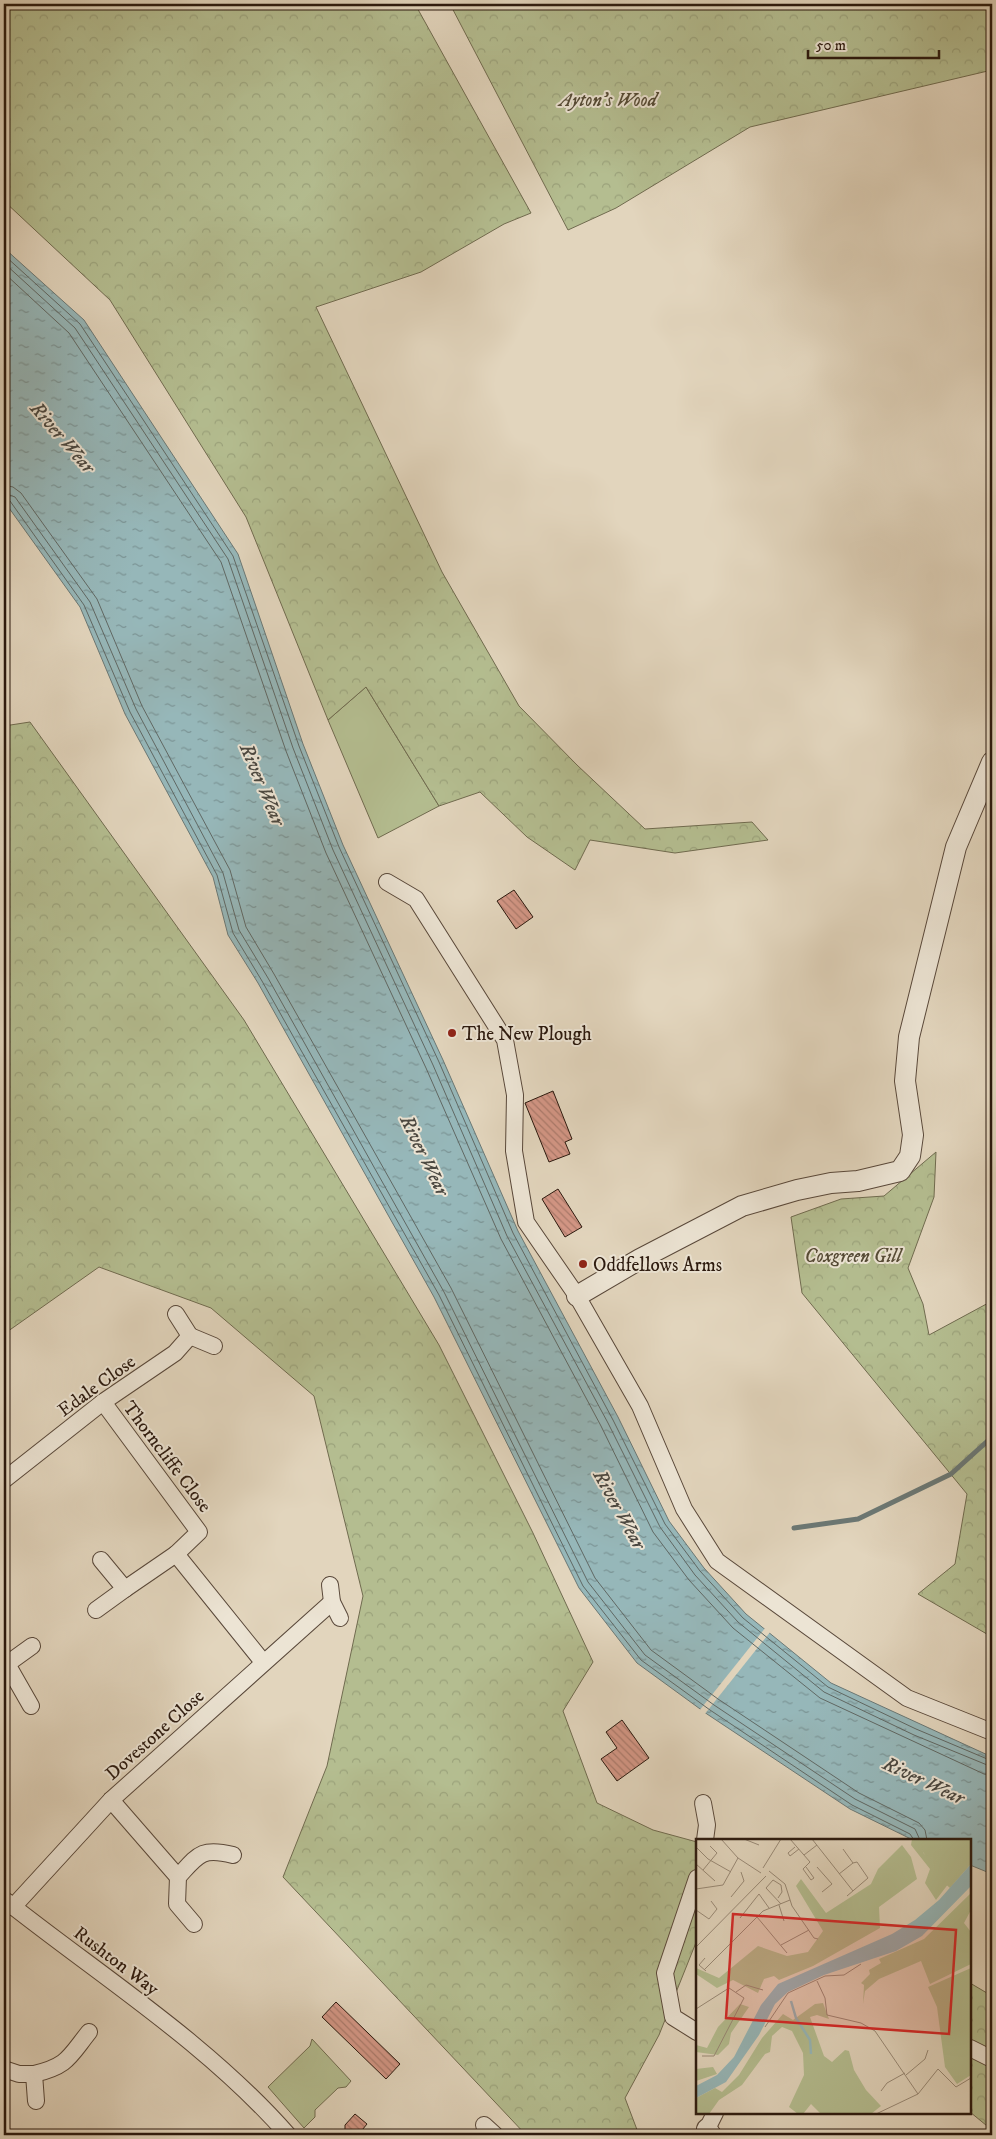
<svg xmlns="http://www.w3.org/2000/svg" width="996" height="2139" font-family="'IM FELL DW Pica',serif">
<defs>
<pattern id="forest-crowns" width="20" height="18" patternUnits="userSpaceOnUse" patternTransform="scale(1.25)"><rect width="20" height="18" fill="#b4bd90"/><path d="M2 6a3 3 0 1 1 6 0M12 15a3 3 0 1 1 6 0" fill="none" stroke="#9ba27b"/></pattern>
<pattern id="water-ripples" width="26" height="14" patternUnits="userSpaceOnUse" patternTransform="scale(1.25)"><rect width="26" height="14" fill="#96b7b9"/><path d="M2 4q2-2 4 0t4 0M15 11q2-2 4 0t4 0" fill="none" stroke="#7b9495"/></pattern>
<pattern id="building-back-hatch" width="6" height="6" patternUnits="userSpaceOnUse" patternTransform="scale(1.25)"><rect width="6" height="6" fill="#d39685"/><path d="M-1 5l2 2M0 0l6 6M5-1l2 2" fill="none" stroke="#ab7a6b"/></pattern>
</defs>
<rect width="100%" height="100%" fill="#e2d5bd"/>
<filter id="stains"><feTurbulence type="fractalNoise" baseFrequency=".004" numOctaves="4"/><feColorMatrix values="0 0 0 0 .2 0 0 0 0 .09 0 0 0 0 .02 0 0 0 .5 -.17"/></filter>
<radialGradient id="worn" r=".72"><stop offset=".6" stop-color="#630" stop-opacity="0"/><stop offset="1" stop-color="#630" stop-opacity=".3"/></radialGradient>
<g fill="#b4bd90" stroke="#706b4f">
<path d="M 366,687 L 439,806 L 378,838 L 328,720 Z"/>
<path d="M 312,2039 L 351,2081 L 346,2087 L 338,2088 L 315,2110 L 315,2117 L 304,2128 L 268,2087 L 310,2046 Z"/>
</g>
<g fill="url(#forest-crowns)" stroke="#706b4f">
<path d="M 4,4 L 415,4 L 531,213 L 504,224 L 421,272 L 316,307 L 442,572 L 519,706 L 577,765 L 645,829 L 752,822 L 768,840 L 675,853 L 590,840 L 575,870 L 527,837 L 480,792 L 439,806 L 366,687 L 328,720 L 246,517 L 110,300 L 4,201 Z"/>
<path d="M 450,4 L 992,4 L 992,70 L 750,127 L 616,208 L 568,230 Z"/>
<path d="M 30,722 L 244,1020 L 439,1345 L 533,1533 L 593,1662 L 563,1711 L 597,1803 L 653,1830 L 697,1842 L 697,1940 L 659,2035 L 625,2098 L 639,2135 L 526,2135 L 283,1877 L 327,1766 L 363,1596 L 314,1396 L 211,1308 L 99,1267 L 4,1334 L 4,726 Z"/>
<path d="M 936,1152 L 934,1197 L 908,1268 L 923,1304 L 929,1335 L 992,1301 L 992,1637 L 918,1594 L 955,1564 L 967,1494 L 802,1293 L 791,1217 L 841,1199 L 884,1196 Z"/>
<path d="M 970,1983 L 992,1996 L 992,2130 L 970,2112 Z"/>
</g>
<path fill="url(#water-ripples)" stroke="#6b7875" d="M 4,248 L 84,320 L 238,554 L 303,744 L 343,845 L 443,1060 L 518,1231 L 618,1417 L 669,1521 L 704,1568 L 746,1614 L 831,1683 L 992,1757 L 992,1874 L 970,1865 L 970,1840 L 913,1840 L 850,1809 L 707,1714 L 637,1663 L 579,1588 L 434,1297 L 258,983 L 228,935 L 213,877 L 125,714 L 80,607 L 4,501 Z"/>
<path fill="#e2d5bd" d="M 766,1627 L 771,1631 L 704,1715 L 699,1711 Z"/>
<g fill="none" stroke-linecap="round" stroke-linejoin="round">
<g stroke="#606864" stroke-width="1">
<path d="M 4,255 L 80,324 L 233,556 L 299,746 L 339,847 L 439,1062 L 513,1233 L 613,1420 L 665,1524 L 700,1571 L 743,1618 L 828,1687 L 916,1729 L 992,1761"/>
<path d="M 4,263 L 75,328 L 228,559 L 293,748 L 333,850 L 433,1065 L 507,1236 L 608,1423 L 660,1527 L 695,1575 L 738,1622 L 824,1692 L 914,1735 L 992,1767"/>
<path d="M 4,273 L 69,333 L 221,562 L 286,751 L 326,853 L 426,1068 L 501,1239 L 601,1426 L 653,1532 L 689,1580 L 733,1628 L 820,1698 L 984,1774 L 992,1775"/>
<path d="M 4,485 L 13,487 L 21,493 L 97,599 L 142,706 L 230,870 L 246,927 L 274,974 L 451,1288 L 595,1578 L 651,1650 L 718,1699 L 859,1793 L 919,1823 L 925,1830 L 927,1840"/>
<path d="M 4,493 L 15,497 L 90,602 L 136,709 L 223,873 L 239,930 L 268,978 L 444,1292 L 588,1582 L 645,1655 L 714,1705 L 855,1799 L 915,1829 L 920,1840"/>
<path d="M 4,499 L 10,501 L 84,605 L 130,712 L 217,875 L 233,933 L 262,981 L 439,1295 L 583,1586 L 641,1660 L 710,1710 L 852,1805 L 910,1834 L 914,1840"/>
</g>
<path stroke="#6b7875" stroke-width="5" d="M 794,1528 L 858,1519 L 951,1474 L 992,1437"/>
</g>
<g fill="url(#building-back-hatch)" stroke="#2b190e">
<path d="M 514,890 L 533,917 L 516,929 L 497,901 Z"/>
<path d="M 553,1091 L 572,1139 L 565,1142 L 570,1154 L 549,1162 L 525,1103 Z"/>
<path d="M 558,1189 L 582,1227 L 565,1237 L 542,1199 Z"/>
<path d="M 622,1720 L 649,1758 L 617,1781 L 601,1759 L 617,1748 L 606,1732 Z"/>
<path d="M 336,2002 L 400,2064 L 386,2079 L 322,2017 Z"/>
<path d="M 355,2114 L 367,2124 L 358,2135 L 345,2135 L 345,2125 Z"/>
</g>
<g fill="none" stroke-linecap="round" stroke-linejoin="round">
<g stroke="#59483a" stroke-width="18">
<g id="minor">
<path d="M 387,882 L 416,899 L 505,1040 L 515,1095 L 514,1151 L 526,1222 L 577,1296 L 640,1406 L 684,1509 L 717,1561 L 907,1698 L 992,1732"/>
<path d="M 190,1336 L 214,1346"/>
<path d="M 103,1402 L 199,1532 L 176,1554 L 263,1662"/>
<path d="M 4,1480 L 103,1402 L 175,1353 L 190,1336 L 176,1314"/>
<path d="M 101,1560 L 125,1589 L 176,1554"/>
<path d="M 330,1585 L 332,1602 L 340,1618"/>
<path d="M 96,1610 L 125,1589"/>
<path d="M 4,1662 L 7,1664 L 32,1646"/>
<path d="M 7,1664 L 31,1706"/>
<path d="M 111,1800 L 178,1877"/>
<path d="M 703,1803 L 707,1825 L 705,1840"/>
<path d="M 697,1878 L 665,1973 L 673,2017 L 697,2032"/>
<path d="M 6,1901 C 102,1977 207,2043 288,2135"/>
<path d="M 13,1907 L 111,1800 L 332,1602"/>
<path d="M 194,1924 L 177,1904 L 178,1877 C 198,1855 201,1847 233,1855"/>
<path d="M 970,2048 L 992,2059"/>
<path d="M 4,2069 L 19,2074 L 34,2074"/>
<path d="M 36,2101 L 34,2074 C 68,2066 69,2057 89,2032"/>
<path d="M 484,2125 L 495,2135"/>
<path d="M 707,2129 L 715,2113"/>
</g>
</g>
<g stroke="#59483a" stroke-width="22">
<g id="tertiary">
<path d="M 577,1296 L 640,1259 L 742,1206 L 797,1190 L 831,1183 L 858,1181 L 900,1171 L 910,1156 L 913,1135 L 905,1081 L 909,1037 L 956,847 L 992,762"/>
<path d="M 707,2129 L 711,2135"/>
</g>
</g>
<use href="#minor" stroke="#ece4d4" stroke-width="16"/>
<use href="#tertiary" stroke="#ece4d4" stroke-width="20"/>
</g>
<g fill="#8f2418" stroke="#ece4d4" stroke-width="2">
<circle cx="452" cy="1033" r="5"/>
<circle cx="583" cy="1264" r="5"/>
</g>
<g text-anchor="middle" stroke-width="4" stroke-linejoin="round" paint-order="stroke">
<g font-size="19" font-style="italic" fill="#544a35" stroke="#ece4d4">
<text x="608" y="106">Ayton's Wood</text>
<text x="853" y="1262">Coxgreen Gill</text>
</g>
<g font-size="19" fill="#2b190e" stroke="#ece4d4" text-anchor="start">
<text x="462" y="1040">The New Plough</text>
<text x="593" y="1271">Oddfellows Arms</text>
</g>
<g font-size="19" fill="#2b190e" stroke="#ece4d4">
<text transform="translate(96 1385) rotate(-36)" y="7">Edale Close</text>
<text transform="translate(168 1456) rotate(53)" y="7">Thorncliffe Close</text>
<text transform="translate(154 1734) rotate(-42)" y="7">Dovestone Close</text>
<text transform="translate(117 1960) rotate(37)" y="7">Rushton Way</text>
</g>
<g font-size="20" font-style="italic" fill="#4b4841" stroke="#ece4d4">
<text transform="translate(63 437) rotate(49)" y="7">River Wear</text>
<text transform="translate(263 784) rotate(67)" y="7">River Wear</text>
<text transform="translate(425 1155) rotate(64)" y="7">River Wear</text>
<text transform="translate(620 1509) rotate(61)" y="7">River Wear</text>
<text transform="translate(924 1780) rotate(25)" y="7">River Wear</text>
</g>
</g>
<g transform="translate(696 1839)">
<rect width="275" height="275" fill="#e2d5bd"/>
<path d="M 219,0 L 275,0 L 275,25 L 254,49 L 244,40 Z" fill="#b4bd90"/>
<path d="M 216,0 L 228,0 L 225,7 L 228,15 L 244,21 L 262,0 L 275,0 L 275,15 L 240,61 L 229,44 L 234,30 L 215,6 ZM 206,6 L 215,18 L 221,40 L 183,68 L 184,89 L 117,127 L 83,141 L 78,137 L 68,140 L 62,154 L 37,141 L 21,149 L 0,135 L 0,129 L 23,139 L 62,107 L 91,117 L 112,113 L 127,92 L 100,47 L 105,40 L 130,74 L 175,45 L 182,30 ZM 275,54 L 275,71 L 268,84 L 275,93 L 275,125 L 234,145 L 225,122 L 183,140 L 169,152 L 167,165 L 168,146 L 165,144 L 174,135 L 173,131 L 185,124 L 183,120 L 228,100 ZM 275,129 L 275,236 L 261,245 L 249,228 L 241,168 L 232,148 ZM 127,164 L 133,180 L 121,176 L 114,178 L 128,217 L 136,223 L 149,211 L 153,212 L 158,231 L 170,251 L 185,267 L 175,275 L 125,275 L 115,265 L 107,275 L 102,275 L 93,268 L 108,236 L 107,214 L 96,192 L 86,188 L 76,197 L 74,213 L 69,215 L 46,246 L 23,261 L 13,275 L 0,275 L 0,259 L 19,249 L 26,253 L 43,236 L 66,199 L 87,175 L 97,181 L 119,165 ZM 44,165 L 53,168 L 35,194 L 33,205 L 22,216 L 0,213 L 0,206 L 11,209 L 22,188 ZM 17,228 L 21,235 L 0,242 L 0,230 Z" fill="#b4bd90"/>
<path d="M 275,25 L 275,47 L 226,97 L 200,112 L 128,136 L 92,153 L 79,165 L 63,196 L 30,243 L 0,259 L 0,247 L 21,236 L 38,218 L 65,166 L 82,145 L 196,95 L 219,81 L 243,61 Z" fill="#96b7b9"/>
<path fill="none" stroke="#96b7b9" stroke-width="2.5" d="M 95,162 L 100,179 L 114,201 L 115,215"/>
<path fill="none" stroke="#998a77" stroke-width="1" d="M 25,0 L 42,19 L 65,34M 48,0 L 63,6M 94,0 L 114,23 L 107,30 L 115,41 L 118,39 L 110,28M 116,0 L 157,52M 0,8 L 12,20 L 35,33M 99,8 L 92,14 L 94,17 L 103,10M 108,16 L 121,6M 0,25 L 19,42M 121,28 L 136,45 L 126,53M 67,29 L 85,0M 7,31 L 21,14 L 14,7M 73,32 L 89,45 L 96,67 L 118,99 L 122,100M 143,35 L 157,24 L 147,10M 0,50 L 27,46 L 42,19M 151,57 L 172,39 L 161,23 L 157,24M 35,58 L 48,42 L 45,33M 82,59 L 86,53 L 85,46 L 77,41 L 70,49 L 85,65M 83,66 L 88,82M 0,71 L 13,80 L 21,70 L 15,62M 61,78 L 91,114M 44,79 L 63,55 L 73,69M 85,106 L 113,91M 0,108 L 70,37M 9,119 L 3,126 L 10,132M 8,131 L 67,72 L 94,61M 121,142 L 129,159 L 131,176 L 165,184 L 179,192 L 222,255M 40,153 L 50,146 L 67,151M 0,170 L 33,149 L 48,159 L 18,217 L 6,217M 69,188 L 92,154 L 129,137 L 148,136 L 165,125M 210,236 L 229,220 L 232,211M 185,252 L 191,244 L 209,234M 180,275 L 222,255 L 242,230 L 260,248 L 275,239"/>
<path fill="#d62828" fill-opacity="0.15" stroke="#d62828" stroke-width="2.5" d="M 37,75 L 260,91 L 253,195 L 30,179 Z"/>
<rect width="275" height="275" fill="none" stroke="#2b190e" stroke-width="2.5"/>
</g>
<rect width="996" height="2139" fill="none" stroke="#e2d5bd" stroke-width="20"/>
<rect x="5" y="5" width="986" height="2129" fill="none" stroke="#2b190e" stroke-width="2.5"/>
<rect x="10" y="10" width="976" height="2119" fill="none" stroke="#2b190e"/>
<path d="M808 50v8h131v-8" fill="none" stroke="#2b190e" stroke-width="2.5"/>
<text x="816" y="50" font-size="15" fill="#2b190e" stroke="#ece4d4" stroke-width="4" paint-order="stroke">50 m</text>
<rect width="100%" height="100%" filter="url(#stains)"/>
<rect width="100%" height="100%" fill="url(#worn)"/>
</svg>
